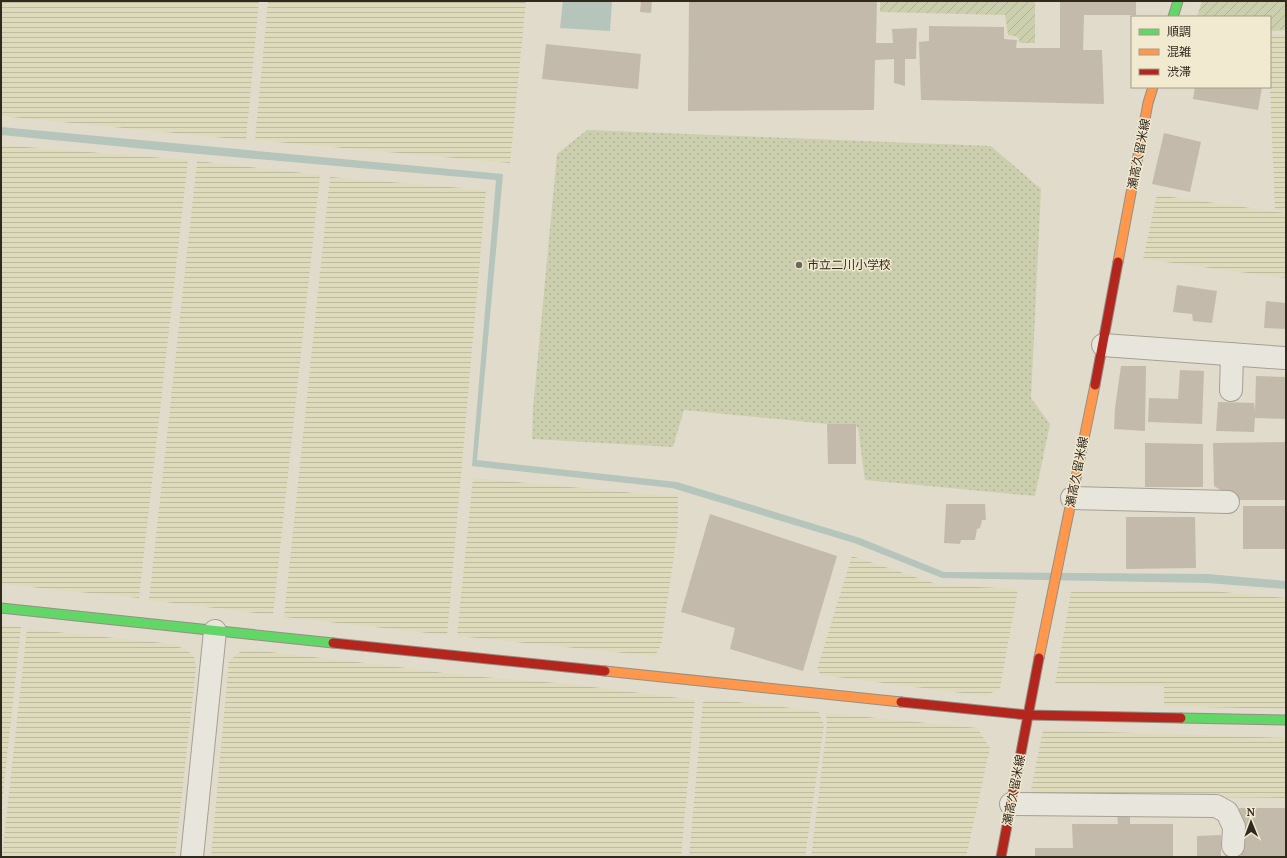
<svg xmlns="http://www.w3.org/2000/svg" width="1287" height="858" font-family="'PT Serif','Noto Sans JP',serif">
<defs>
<pattern id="farmland-rules" width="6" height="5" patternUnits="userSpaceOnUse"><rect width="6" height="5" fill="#dedabc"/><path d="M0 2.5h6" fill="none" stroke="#bfbba1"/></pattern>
<pattern id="park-dots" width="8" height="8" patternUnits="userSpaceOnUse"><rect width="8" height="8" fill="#cccfae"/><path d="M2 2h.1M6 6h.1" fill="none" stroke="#b0b295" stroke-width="1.8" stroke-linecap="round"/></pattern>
<pattern id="garden-furrows" width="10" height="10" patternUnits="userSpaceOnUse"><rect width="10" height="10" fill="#cccfae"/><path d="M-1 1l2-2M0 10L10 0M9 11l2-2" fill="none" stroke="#b0b295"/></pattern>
</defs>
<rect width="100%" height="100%" fill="#e0dbcb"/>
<g fill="url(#farmland-rules)">
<path d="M 1,1 L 259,1 L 246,140 L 1,116 Z"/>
<path d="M 268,1 L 526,1 L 510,163 L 255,140 Z"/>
<path d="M 1286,34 L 1286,211 L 1275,210 L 1270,87 L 1270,35 Z"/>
<path d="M 1,145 L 188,160 L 139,598 L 1,584 Z"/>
<path d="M 197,161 L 320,175 L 273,615 L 149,600 Z"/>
<path d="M 330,177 L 486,190 L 447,635 L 284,617 Z"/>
<path d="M 1157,195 L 1286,213 L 1286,278 L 1143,259 Z"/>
<path d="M 473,478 L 678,497 L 678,527 L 661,645 L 655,656 L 457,636 Z"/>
<path d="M 852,556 L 939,585 L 1018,589 L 1000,688 L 986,696 L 821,675 L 817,669 Z"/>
<path d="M 1212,591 L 1286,598 L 1286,709 L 1164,706 L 1164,686 L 1055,684 L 1071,592 Z"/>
<path d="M 1,625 L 21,627 L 1,813 Z"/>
<path d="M 27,629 L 173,644 L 186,650 L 194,656 L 196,667 L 175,857 L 2,857 Z"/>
<path d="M 252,650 L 383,665 L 459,675 L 569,684 L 695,700 L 681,857 L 211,857 L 229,661 L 240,652 Z"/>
<path d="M 703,701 L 728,701 L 818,711 L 824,725 L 805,857 L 689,857 Z"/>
<path d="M 826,713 L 977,728 L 990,748 L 966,857 L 811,857 L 827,726 Z"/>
<path d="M 1043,730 L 1286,738 L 1286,798 L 1030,795 Z"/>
</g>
<path fill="url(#park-dots)" d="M 587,130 L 991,146 L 1041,189 L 1031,398 L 1050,424 L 1035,496 L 865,480 L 858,427 L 684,410 L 673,447 L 532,439 L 533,409 L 557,154 Z"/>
<g fill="url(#garden-furrows)">
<path d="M 880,1 L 1035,1 L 1035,43 L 1020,43 L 1018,37 L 1008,35 L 1005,15 L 880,12 Z"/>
<path d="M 1202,1 L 1286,1 L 1286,30 L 1270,31 L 1270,17 L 1197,17 Z"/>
</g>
<g fill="#b6c5bc">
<path d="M 563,1 L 612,1 L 610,31 L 560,28 Z"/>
<path d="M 1,127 L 503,174 L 477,460 L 677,482 L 860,538 L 944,572 L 1208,574 L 1286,581 L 1286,589 L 1207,583 L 942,578 L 854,543 L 672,488 L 472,466 L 496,180 L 177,152 L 1,135 Z"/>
</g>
<g fill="#c3baac">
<path d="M 641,1 L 652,1 L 651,13 L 640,12 Z"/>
<path d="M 689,1 L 821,2 L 821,1 L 877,1 L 876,43 L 893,43 L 892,29 L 917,28 L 916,59 L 905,59 L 905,86 L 894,83 L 894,59 L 875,60 L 874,110 L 688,111 Z"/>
<path d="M 1060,1 L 1136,1 L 1136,15 L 1084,15 L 1083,50 L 1102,50 L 1104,104 L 921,100 L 919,42 L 929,41 L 929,26 L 1004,27 L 1004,39 L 1017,40 L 1016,48 L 1060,48 Z"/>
<path d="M 546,44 L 641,54 L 638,89 L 542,79 Z"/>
<path d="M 1195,87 L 1262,87 L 1258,110 L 1193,99 Z"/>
<path d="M 1164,133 L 1201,142 L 1190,192 L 1152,184 Z"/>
<path d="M 1177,285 L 1217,291 L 1212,323 L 1193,321 L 1192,314 L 1173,312 Z"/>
<path d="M 1266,301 L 1286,303 L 1286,329 L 1264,328 Z"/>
<path d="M 1121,366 L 1146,366 L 1145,431 L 1114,429 L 1115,408 Z"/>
<path d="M 1180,370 L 1204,371 L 1202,424 L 1148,422 L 1149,398 L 1178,399 Z"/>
<path d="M 1256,376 L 1286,377 L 1286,419 L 1255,418 L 1254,432 L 1216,431 L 1218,402 L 1254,403 L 1255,412 Z"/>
<path d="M 827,424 L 856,424 L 856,464 L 828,464 Z"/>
<path d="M 1286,442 L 1286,500 L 1237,500 L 1214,486 L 1213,443 Z"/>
<path d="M 1145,443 L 1203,444 L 1203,487 L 1145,487 Z"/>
<path d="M 946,504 L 985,504 L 986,520 L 982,520 L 980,528 L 977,529 L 975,540 L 961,540 L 960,544 L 944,543 Z"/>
<rect x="1243" y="506" width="43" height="43"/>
<path d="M 710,514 L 837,556 L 803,671 L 730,649 L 735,628 L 681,612 Z"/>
<path d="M 1126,517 L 1195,517 L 1196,568 L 1126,569 Z"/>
<path d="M 1239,808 L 1286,808 L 1286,857 L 1241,857 Z"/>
<path d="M 1117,813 L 1130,813 L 1130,824 L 1173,824 L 1173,857 L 1035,857 L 1035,848 L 1073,848 L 1072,824 L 1118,824 Z"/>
<path d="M 1221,835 L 1221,857 L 1197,857 L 1197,836 Z"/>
</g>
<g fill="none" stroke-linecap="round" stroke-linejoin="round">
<g stroke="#a5a094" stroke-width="24">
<g id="street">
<path d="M 1103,345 L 1284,358"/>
<path d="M 1231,390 L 1232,354"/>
<path d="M 1072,498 L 1228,502"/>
<path d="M 1011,804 L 1216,806 L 1227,812 L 1234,827 L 1233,846"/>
<path d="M 192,857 L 215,631"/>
</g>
</g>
<g stroke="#948f84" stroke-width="11">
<g id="fast">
<path d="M 1173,17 L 1178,1"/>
<path d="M 1,608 L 333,643"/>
<path d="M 1181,718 L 1286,720"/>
</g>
</g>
<g stroke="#948f84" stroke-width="11">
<g id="slow">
<path d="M 1118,262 L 1148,103 L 1153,87"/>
<path d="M 1039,658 L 1095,385"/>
<path d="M 605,671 L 901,702"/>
</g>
</g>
<g stroke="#948f84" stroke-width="11">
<g id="jam">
<path d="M 1095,385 L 1118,262"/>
<path d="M 333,643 L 605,671"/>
<path d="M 901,702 L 1027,715 L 1181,718"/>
<path d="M 1001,857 L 1039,658"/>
</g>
</g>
<use href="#street" stroke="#e8e5dc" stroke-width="22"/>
<use href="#fast" stroke="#63d668" stroke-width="9"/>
<use href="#slow" stroke="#ff974d" stroke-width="9"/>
<use href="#jam" stroke="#b3261e" stroke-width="9"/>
</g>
<circle fill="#6f675b" stroke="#f1ead0" stroke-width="1.5" cx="799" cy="265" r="4"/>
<g text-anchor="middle" stroke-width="3" stroke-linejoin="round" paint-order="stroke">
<g font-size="12" fill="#32291e" stroke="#f1ead0">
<text transform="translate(1139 154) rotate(-79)" y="4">瀬高久留米線</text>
<text transform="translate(1077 472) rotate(-79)" y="4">瀬高久留米線</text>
<text transform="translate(1014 790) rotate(-79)" y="4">瀬高久留米線</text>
</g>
<g font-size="12" fill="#32291e" stroke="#f1ead0" text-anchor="start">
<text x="807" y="269">市立二川小学校</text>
</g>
</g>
<rect width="1287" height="858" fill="none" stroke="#32291e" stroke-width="4"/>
<rect x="1131" y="16" width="140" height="72" fill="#f1ead0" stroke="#a59d89"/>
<rect x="1139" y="29" width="20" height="6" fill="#63d668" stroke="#a59d89"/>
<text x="1167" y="36" font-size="12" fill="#32291e">順調</text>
<rect x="1139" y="49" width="20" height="6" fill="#ff974d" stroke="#a59d89"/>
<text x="1167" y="56" font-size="12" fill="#32291e">混雑</text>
<rect x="1139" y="69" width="20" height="6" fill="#b3261e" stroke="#a59d89"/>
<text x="1167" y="76" font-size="12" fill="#32291e">渋滞</text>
<g transform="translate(1251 822) rotate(359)" stroke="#f1ead0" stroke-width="3" paint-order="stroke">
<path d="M0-3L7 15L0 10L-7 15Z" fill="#32291e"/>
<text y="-6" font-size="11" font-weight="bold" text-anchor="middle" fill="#32291e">N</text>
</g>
</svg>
